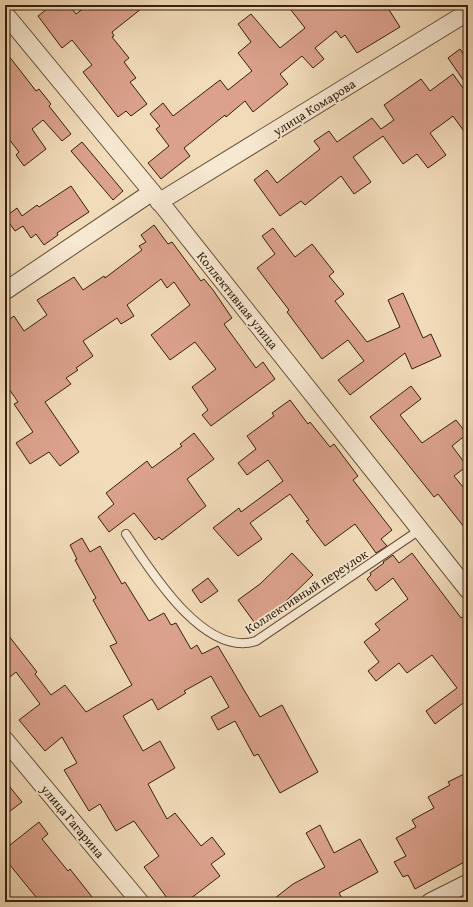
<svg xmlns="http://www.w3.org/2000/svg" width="473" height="907" font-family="'Gentium Book Plus',serif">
<rect width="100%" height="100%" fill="#f2dbb9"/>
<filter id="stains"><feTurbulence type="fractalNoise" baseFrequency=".005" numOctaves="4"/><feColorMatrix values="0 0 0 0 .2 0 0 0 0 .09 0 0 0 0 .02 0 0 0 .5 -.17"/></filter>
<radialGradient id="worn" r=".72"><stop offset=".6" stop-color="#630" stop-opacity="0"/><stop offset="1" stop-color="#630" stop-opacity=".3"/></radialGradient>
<g fill="#dba18c" stroke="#34210c">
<path d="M 52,5 L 69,5 L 76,14 L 88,5 L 146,5 L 112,32 L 114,36 L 112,37 L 129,58 L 124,62 L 136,78 L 130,82 L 147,104 L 131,116 L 126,111 L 118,117 L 83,72 L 92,65 L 72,40 L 62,48 L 38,16 Z"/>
<path d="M 287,5 L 386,5 L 400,27 L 357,53 L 345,35 L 341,38 L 336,31 L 315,48 L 324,59 L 313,68 L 302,56 L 280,74 L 288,84 L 253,112 L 245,101 L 226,117 L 225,115 L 184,148 L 190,156 L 161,179 L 148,163 L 169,146 L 156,129 L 160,126 L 150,114 L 163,103 L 173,116 L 220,80 L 228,90 L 252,71 L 238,53 L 251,42 L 238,24 L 251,14 L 280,48 L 305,28 Z"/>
<path d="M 460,49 L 468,61 L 468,87 L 448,58 Z"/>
<path d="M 5,51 L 36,91 L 39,89 L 51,104 L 49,106 L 71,134 L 62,141 L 43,120 L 32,129 L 46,149 L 24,166 L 16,155 L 19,152 L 5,134 Z"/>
<path d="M 453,74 L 468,95 L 468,137 L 453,116 L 430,133 L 446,155 L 428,168 L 417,154 L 403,164 L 383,136 L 353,157 L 371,182 L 354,194 L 341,176 L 305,205 L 301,201 L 280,216 L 254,180 L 267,170 L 277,183 L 320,149 L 314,141 L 329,131 L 337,142 L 372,118 L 381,129 L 394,120 L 384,105 L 421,79 L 430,91 Z"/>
<path d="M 82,142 L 123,191 L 113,200 L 71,151 Z"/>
<path d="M 71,186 L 89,212 L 57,233 L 58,235 L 44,245 L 36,234 L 31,238 L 23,226 L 15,231 L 5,217 L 17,208 L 22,216 L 37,205 L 39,207 Z"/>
<path d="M 154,225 L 168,244 L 172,242 L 201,281 L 204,279 L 213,290 L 232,318 L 224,324 L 256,368 L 263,362 L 275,379 L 211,426 L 202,415 L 208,410 L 192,387 L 216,369 L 195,342 L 170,360 L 151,335 L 190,305 L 174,282 L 167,288 L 161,279 L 127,305 L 134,316 L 121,324 L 117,318 L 83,341 L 93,356 L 76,368 L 78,370 L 66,378 L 71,384 L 45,402 L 79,452 L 60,466 L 49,452 L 30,464 L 16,443 L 33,432 L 14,404 L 18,402 L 5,383 L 5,322 L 14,316 L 24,331 L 47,315 L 37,300 L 74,277 L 83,290 L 104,276 L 105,278 L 142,250 L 139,246 L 146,242 L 141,235 Z"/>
<path d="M 273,228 L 295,257 L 312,244 L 334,272 L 329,276 L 344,294 L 335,301 L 367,342 L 400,327 L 388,300 L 403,293 L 423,338 L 431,334 L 441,356 L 412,369 L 405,353 L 350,395 L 338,380 L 364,361 L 348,340 L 322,359 L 287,312 L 289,310 L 257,268 L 275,254 L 262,236 Z"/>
<path d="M 411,386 L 421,399 L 400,415 L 422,443 L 456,420 L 467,434 L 452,446 L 467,466 L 454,476 L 468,493 L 468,532 L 438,494 L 434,497 L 370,417 Z"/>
<path d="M 290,400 L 308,424 L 310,422 L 330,447 L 334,444 L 358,476 L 353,480 L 392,530 L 381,539 L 387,546 L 376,553 L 355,524 L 325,546 L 306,521 L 309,520 L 290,494 L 250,523 L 262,539 L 238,556 L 213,528 L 239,508 L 241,512 L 283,481 L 268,460 L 247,475 L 238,463 L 256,449 L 247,436 L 274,416 L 272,413 Z"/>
<path d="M 194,433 L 214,459 L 187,479 L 206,506 L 162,540 L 159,537 L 155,540 L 134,513 L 109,532 L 98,517 L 114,504 L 106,493 L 147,461 L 152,468 L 182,446 L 180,444 Z"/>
<path d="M 82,538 L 90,552 L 100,546 L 122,584 L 125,582 L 149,621 L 164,613 L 171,625 L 176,623 L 191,649 L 197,645 L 202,654 L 218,646 L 260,717 L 282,705 L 318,772 L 280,793 L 258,754 L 254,756 L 235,721 L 218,730 L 211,717 L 229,707 L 211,676 L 184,691 L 186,693 L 158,710 L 152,699 L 123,716 L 143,751 L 160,741 L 175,768 L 148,784 L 167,819 L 175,813 L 201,846 L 212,837 L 225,854 L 211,864 L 220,876 L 186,902 L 170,902 L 144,867 L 159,856 L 134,821 L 116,831 L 100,804 L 89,811 L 64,770 L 77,763 L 62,737 L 45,751 L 19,720 L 40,704 L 16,672 L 5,681 L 5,631 L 37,672 L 35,674 L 51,695 L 65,685 L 86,712 L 132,685 L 110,646 L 117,643 L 93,600 L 96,598 L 75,560 L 77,559 L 70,545 Z"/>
<path d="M 292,553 L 313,575 L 283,604 L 284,606 L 257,626 L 238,600 L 260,584 Z"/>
<path d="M 412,553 L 461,618 L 468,613 L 468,703 L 466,701 L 435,724 L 426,711 L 457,688 L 432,655 L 407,673 L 399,663 L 376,681 L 368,671 L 379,662 L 364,642 L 380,630 L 375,624 L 408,599 L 393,578 L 376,591 L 367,579 L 371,575 L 370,573 L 384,563 L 383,562 L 393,555 L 399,563 Z"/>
<path d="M 208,578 L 218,591 L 201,603 L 192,590 Z"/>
<path d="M 468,772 L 468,860 L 415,889 L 408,875 L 403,877 L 394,862 L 406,856 L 396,838 L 416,827 L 412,820 L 434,808 L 428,797 L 450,785 L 448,782 Z"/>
<path d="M 5,781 L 22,802 L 5,815 Z"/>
<path d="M 39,822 L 48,834 L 42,839 L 68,871 L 70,869 L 96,902 L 40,902 L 5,859 L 5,849 Z"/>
<path d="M 320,825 L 334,853 L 360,839 L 378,872 L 339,893 L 344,902 L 270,902 L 293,884 L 325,867 L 306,833 Z"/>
</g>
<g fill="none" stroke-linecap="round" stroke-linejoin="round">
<g stroke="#645037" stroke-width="10">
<path id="lane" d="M 126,534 C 150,570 204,658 256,641 L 421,529"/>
</g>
<g stroke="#645037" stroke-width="19">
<g id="street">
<path d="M 5,14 L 152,192 L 468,590"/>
<path d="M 159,202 L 468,12"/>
<path d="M 5,291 L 152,192"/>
<path d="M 5,740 L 140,902"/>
<path d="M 430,902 L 468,883"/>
</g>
</g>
<use href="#lane" stroke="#f7e8d2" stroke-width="8"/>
<use href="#street" stroke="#f7e8d2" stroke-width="17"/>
</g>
<g text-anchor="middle" stroke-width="3.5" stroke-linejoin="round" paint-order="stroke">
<g font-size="13" fill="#34210c" stroke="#f7e8d2">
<text transform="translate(314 107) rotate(-32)" y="5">улица Комарова</text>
<text transform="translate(238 300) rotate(51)" y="5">Коллективная улица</text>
<text transform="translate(306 591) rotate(-33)" y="5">Коллективный переулок</text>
<text transform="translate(73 821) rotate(50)" y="5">улица Гагарина</text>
</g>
</g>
<rect width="473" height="907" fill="none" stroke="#f2dbb9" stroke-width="20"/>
<rect x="6" y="6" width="461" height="895" fill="none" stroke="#34210c" stroke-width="2"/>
<rect x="10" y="10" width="453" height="887" fill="none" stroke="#34210c"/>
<rect width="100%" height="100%" filter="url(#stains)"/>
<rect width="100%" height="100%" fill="url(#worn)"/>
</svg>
